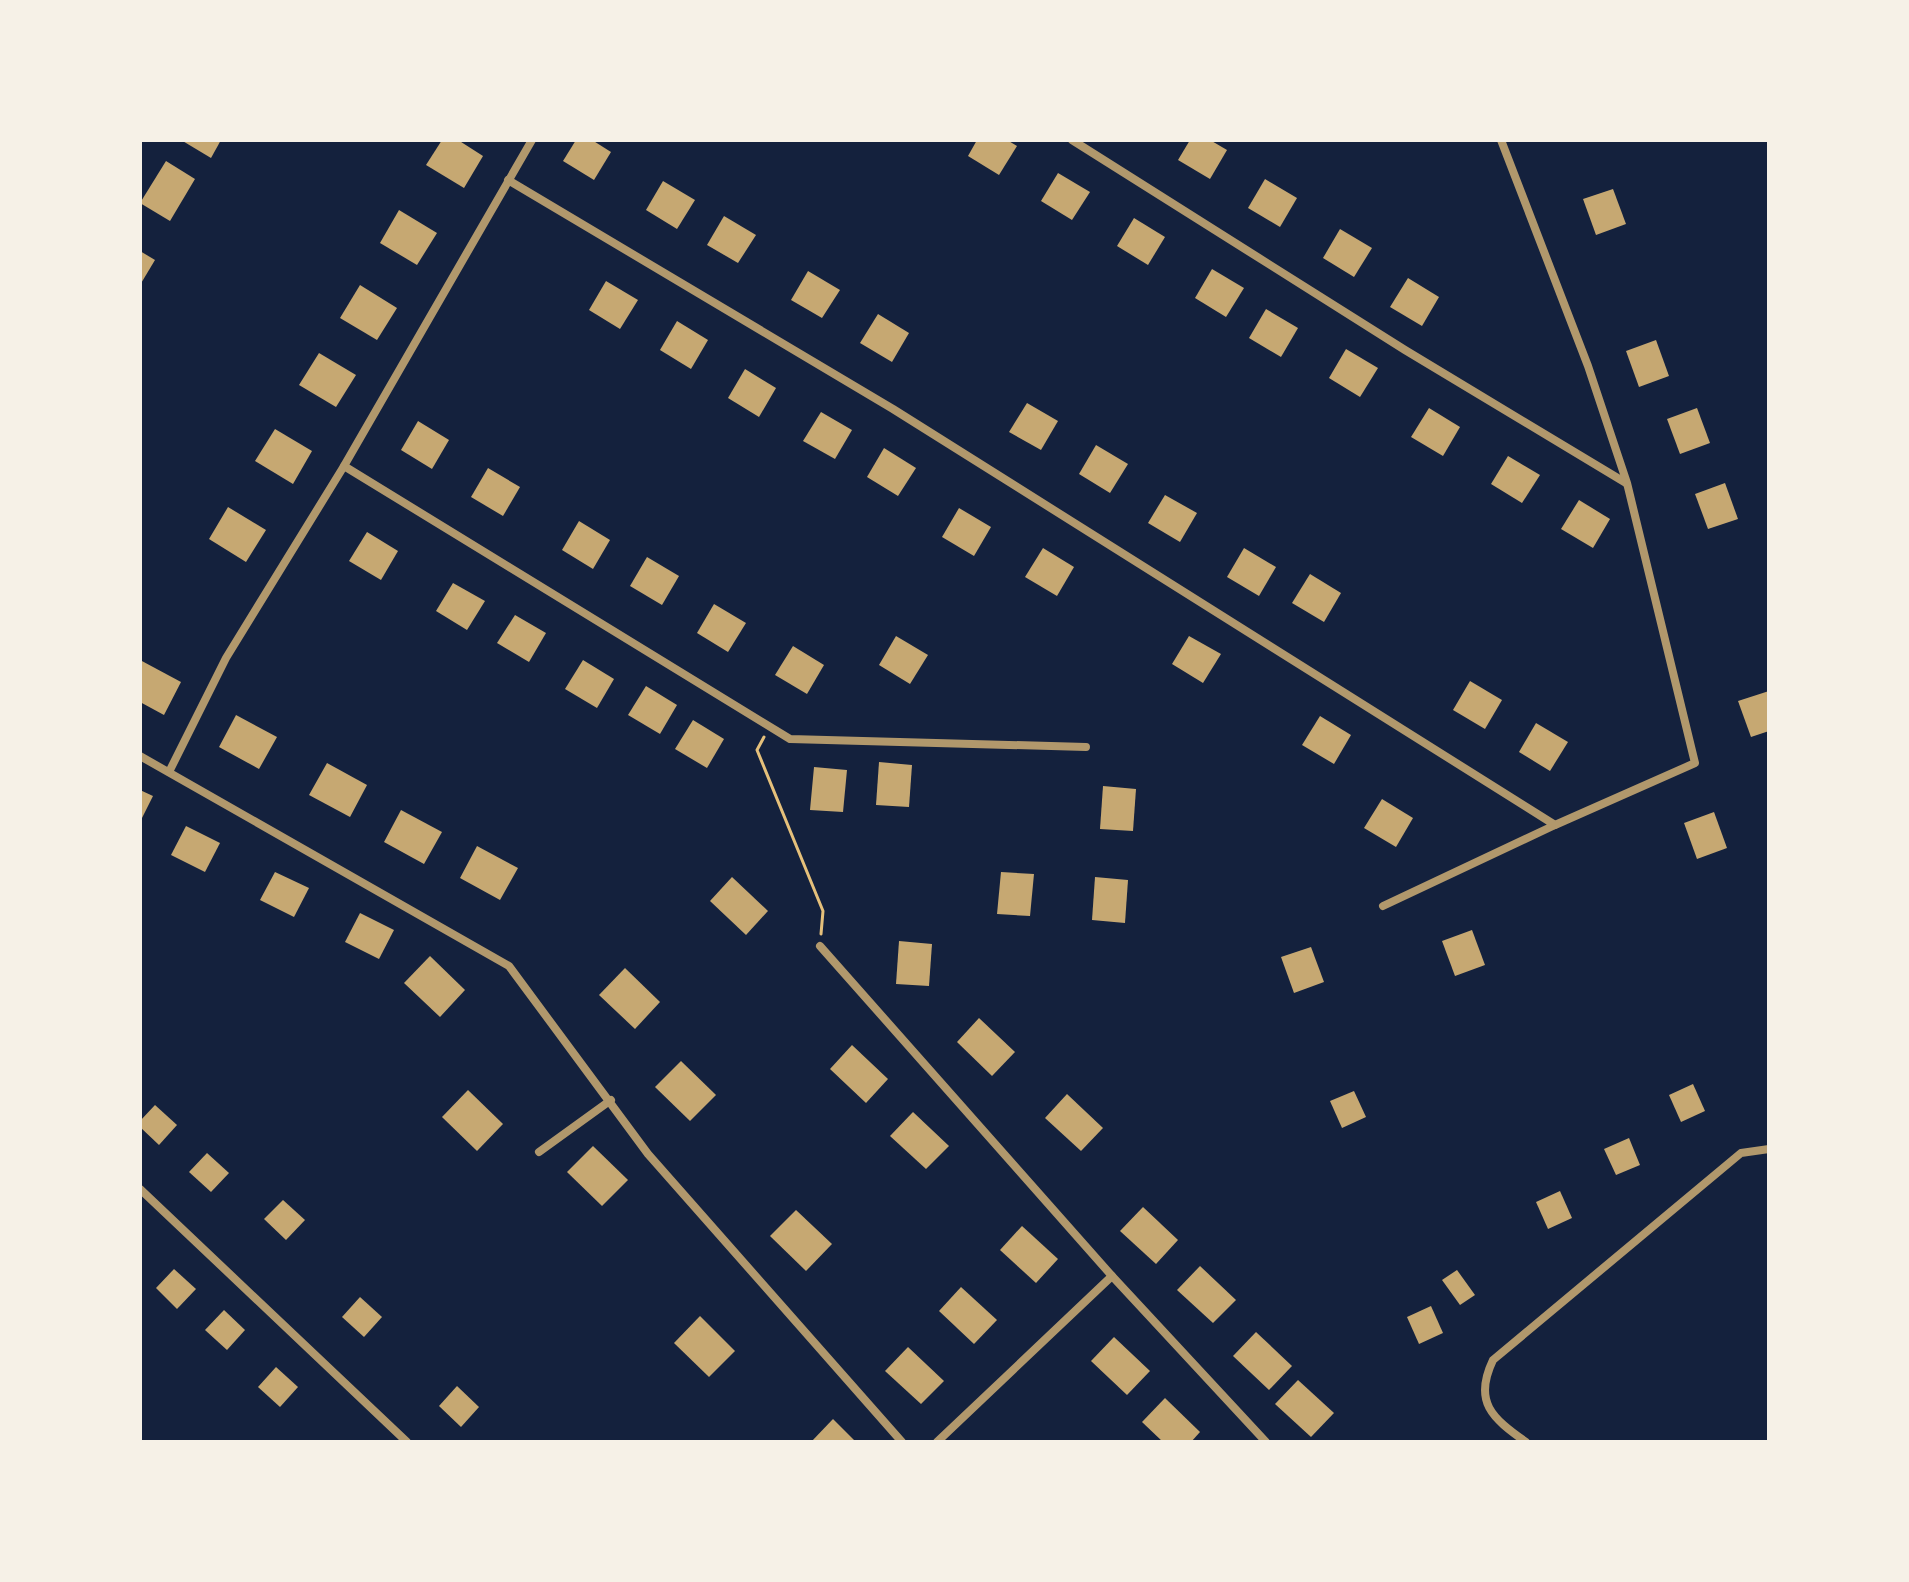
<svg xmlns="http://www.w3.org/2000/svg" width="1909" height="1582" font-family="Barlow,sans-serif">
<rect width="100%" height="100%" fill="#14213d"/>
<g fill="#c6a872">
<path d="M 181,140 L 221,140 L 211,158 Z"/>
<path d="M 442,140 L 458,140 L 483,156 L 464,188 L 426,165 Z"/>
<path d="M 576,140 L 592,140 L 611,152 L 594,180 L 563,161 Z"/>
<path d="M 977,140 L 1007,140 L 1017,146 L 999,175 L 968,156 Z"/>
<path d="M 1190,140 L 1210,140 L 1227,150 L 1210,179 L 1178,160 Z"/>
<path d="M 166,161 L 195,179 L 170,221 L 140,203 Z"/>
<path d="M 1058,173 L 1090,192 L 1072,220 L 1041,201 Z"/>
<path d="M 1265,179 L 1297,198 L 1280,227 L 1248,208 Z"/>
<path d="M 663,181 L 695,200 L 677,229 L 646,210 Z"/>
<path d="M 1613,189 L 1626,224 L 1596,235 L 1583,199 Z"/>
<path d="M 399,210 L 437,233 L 417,265 L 380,243 Z"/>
<path d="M 724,216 L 756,235 L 738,263 L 707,245 Z"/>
<path d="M 1134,218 L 1165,237 L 1148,265 L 1117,246 Z"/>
<path d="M 1340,229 L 1372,248 L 1354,277 L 1323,258 Z"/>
<path d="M 140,251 L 155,260 L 140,285 Z"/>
<path d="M 1212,269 L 1244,288 L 1226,317 L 1195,298 Z"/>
<path d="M 808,271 L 840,290 L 822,318 L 791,300 Z"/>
<path d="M 1408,278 L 1439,297 L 1422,326 L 1390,307 Z"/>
<path d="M 606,281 L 638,300 L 620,329 L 589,310 Z"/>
<path d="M 360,285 L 397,308 L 377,340 L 340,318 Z"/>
<path d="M 1266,309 L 1298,328 L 1281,357 L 1249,338 Z"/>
<path d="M 878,314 L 909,333 L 892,362 L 860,343 Z"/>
<path d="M 677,321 L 708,340 L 691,369 L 660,350 Z"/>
<path d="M 1656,340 L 1669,376 L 1639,387 L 1626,351 Z"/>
<path d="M 1346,349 L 1378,368 L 1360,397 L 1329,378 Z"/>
<path d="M 319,353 L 356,375 L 336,407 L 299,385 Z"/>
<path d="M 745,369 L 776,388 L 759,417 L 728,398 Z"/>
<path d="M 1027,403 L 1058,421 L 1041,450 L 1009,432 Z"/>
<path d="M 1429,408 L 1460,427 L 1443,456 L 1411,437 Z"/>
<path d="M 1697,408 L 1710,443 L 1680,454 L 1667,419 Z"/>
<path d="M 821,412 L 852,430 L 835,459 L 803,441 Z"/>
<path d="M 418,421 L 449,440 L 432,469 L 401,450 Z"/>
<path d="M 275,429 L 312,451 L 293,484 L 255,461 Z"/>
<path d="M 1096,445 L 1128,464 L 1110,493 L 1079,474 Z"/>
<path d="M 884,448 L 916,468 L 898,496 L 867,477 Z"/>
<path d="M 1508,456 L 1540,475 L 1522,503 L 1491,484 Z"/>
<path d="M 488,468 L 520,487 L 503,516 L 471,497 Z"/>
<path d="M 1725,483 L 1738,519 L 1708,529 L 1695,494 Z"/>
<path d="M 1165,495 L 1197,513 L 1180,542 L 1148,523 Z"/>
<path d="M 1579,500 L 1610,519 L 1593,548 L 1561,529 Z"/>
<path d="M 228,507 L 266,530 L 246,562 L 209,539 Z"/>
<path d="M 959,508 L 991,527 L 974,556 L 942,537 Z"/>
<path d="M 579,521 L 610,540 L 593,569 L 562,550 Z"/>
<path d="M 367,532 L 398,551 L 381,580 L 349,561 Z"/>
<path d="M 1043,548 L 1074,567 L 1057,596 L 1025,577 Z"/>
<path d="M 1244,548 L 1276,567 L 1259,596 L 1227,577 Z"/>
<path d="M 647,557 L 679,576 L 662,605 L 630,586 Z"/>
<path d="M 1310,574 L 1341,593 L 1324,622 L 1292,603 Z"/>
<path d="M 453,583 L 485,601 L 467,630 L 436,611 Z"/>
<path d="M 714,604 L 746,623 L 728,652 L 697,633 Z"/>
<path d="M 515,615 L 546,633 L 529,662 L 497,643 Z"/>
<path d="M 896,636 L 928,655 L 910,684 L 879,665 Z"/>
<path d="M 1189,636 L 1221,654 L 1203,683 L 1172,664 Z"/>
<path d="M 793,646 L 824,665 L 807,694 L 775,675 Z"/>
<path d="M 140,660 L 181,682 L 164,715 L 140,702 Z"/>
<path d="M 583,660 L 614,679 L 597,708 L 565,689 Z"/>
<path d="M 1470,681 L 1502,700 L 1485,729 L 1453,710 Z"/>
<path d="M 646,686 L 677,705 L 660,734 L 628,715 Z"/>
<path d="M 1769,691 L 1769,731 L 1751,737 L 1738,701 Z"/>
<path d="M 236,715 L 277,737 L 259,769 L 219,747 Z"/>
<path d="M 1320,716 L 1351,735 L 1334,764 L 1302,745 Z"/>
<path d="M 693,720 L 724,739 L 707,768 L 675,749 Z"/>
<path d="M 1536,723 L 1568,742 L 1550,771 L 1519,752 Z"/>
<path d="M 879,762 L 912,765 L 909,807 L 876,805 Z"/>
<path d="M 327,763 L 367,785 L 350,817 L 309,795 Z"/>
<path d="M 814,767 L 847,770 L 843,812 L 810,810 Z"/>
<path d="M 1103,786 L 1136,789 L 1133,831 L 1100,829 Z"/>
<path d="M 140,790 L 153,796 L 140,822 Z"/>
<path d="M 1382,799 L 1413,818 L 1396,847 L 1364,828 Z"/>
<path d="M 401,810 L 442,832 L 424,864 L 384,842 Z"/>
<path d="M 1714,812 L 1727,848 L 1697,859 L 1684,823 Z"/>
<path d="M 186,826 L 220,843 L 205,872 L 171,855 Z"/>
<path d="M 477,846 L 518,868 L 500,900 L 460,878 Z"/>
<path d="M 275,872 L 309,888 L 294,917 L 260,900 Z"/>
<path d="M 1001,872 L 1034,874 L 1030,916 L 997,914 Z"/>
<path d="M 732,877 L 768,911 L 746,935 L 710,901 Z"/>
<path d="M 1095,877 L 1128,880 L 1125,923 L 1092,920 Z"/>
<path d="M 360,913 L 394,930 L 379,959 L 345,942 Z"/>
<path d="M 1472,930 L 1485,965 L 1455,976 L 1442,941 Z"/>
<path d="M 899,941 L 932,944 L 929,986 L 896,984 Z"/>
<path d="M 1311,947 L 1324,982 L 1294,993 L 1281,957 Z"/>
<path d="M 430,956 L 465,990 L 440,1017 L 404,983 Z"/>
<path d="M 625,968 L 660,1002 L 635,1029 L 599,995 Z"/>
<path d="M 979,1018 L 1015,1052 L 992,1076 L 957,1042 Z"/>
<path d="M 852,1045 L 888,1079 L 866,1103 L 830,1069 Z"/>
<path d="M 681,1061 L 716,1095 L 690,1121 L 655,1087 Z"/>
<path d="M 1693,1084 L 1705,1111 L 1681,1122 L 1669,1095 Z"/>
<path d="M 468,1090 L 503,1124 L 477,1151 L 442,1117 Z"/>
<path d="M 1354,1091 L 1366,1117 L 1342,1128 L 1330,1101 Z"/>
<path d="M 1067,1094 L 1103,1128 L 1081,1151 L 1045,1118 Z"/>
<path d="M 155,1105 L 177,1125 L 159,1145 L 140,1127 L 140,1121 Z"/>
<path d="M 913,1112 L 949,1146 L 926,1169 L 890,1136 Z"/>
<path d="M 1629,1138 L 1640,1165 L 1616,1175 L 1604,1149 Z"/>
<path d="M 593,1146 L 628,1180 L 602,1206 L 567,1172 Z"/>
<path d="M 207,1153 L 229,1173 L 211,1192 L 189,1172 Z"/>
<path d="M 1560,1191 L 1572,1218 L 1548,1229 L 1536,1202 Z"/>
<path d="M 283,1200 L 305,1220 L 286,1240 L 264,1219 Z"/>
<path d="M 1143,1207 L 1178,1240 L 1156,1264 L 1120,1231 Z"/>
<path d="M 796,1210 L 832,1244 L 806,1271 L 770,1236 Z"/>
<path d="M 1022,1226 L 1058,1259 L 1036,1283 L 1000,1250 Z"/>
<path d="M 1200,1266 L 1236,1300 L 1213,1323 L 1177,1290 Z"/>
<path d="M 174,1269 L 196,1289 L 177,1309 L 156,1288 Z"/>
<path d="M 1457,1270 L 1475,1295 L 1460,1305 L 1442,1280 Z"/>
<path d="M 961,1287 L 997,1320 L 974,1344 L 939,1311 Z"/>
<path d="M 360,1297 L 382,1317 L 364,1337 L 342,1317 Z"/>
<path d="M 1431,1306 L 1443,1333 L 1419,1344 L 1407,1317 Z"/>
<path d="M 224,1310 L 245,1330 L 227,1350 L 205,1330 Z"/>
<path d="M 700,1316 L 735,1351 L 709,1377 L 674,1343 Z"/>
<path d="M 1256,1332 L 1292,1366 L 1269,1390 L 1233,1356 Z"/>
<path d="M 1114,1337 L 1150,1371 L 1127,1395 L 1091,1361 Z"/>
<path d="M 908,1347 L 944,1381 L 921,1404 L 885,1371 Z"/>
<path d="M 276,1367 L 298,1387 L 280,1407 L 258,1387 Z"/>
<path d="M 1298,1380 L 1334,1413 L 1311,1437 L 1275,1404 Z"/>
<path d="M 457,1386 L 479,1407 L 461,1427 L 439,1406 Z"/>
<path d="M 1165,1398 L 1200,1432 L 1191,1442 L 1163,1442 L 1142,1422 Z"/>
<path d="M 833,1419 L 856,1442 L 811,1442 Z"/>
</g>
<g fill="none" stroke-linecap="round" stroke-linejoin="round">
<path stroke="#e5c07b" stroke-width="3" d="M 764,737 L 757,750 L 823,911 L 821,934"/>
<g stroke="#b1986c" stroke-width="8">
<path d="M 1072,140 L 1405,350 L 1626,483"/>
<path d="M 1501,140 L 1588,366 L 1627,483 L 1695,763 L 1555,825"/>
<path d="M 508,180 L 893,409 L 1555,825 L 1383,906"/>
<path d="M 344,466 L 790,739 L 1086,747"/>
<path d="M 140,756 L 509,966 L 648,1154 L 902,1442"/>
<path d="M 169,772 L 226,658 L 344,466 L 532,140"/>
<path d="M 820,946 L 1112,1276 L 1266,1442"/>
<path d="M 539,1152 L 611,1100"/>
<path d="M 140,1189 L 407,1442"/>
<path d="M 937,1442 L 1112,1276"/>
<path d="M 1526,1442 C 1492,1418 1473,1402 1493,1360 L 1741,1153 L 1769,1149"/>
</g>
</g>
<rect width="1909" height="1582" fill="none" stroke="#f6f1e7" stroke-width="284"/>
</svg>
